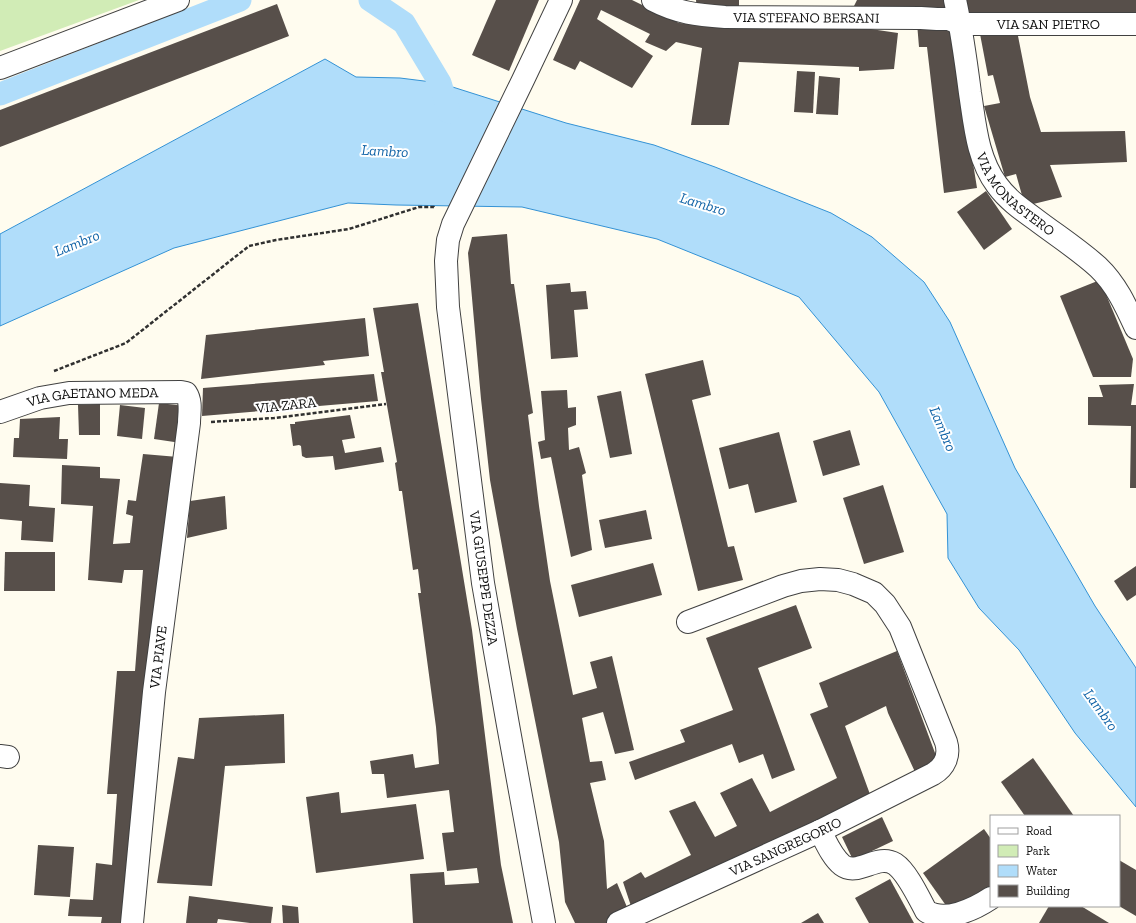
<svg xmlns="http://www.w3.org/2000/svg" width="1136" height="923" font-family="'Zilla Slab',serif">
<rect width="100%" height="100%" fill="#fffcef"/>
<path fill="#d1ecb6" d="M 0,0 L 139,0 L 0,51 Z"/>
<path fill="#b0ddfa" stroke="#3392d5" d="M 325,59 L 356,77 L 400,78 L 440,83 L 566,123 L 654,145 L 715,167 L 831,213 L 872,237 L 924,282 L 950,322 L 1015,468 L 1095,606 L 1136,668 L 1136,807 L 1075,733 L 1019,650 L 979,608 L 948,558 L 947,514 L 879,392 L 799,297 L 739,272 L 657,239 L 522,207 L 396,205 L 348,203 L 174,248 L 0,326 L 0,234 Z"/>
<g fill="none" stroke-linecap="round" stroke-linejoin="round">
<g stroke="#b0ddfa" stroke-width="23">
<path d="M 370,0 L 404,23 L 440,83 L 449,112"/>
<path d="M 0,94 L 240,0"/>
</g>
</g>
<g fill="#574f4a">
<path d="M 496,0 L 539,0 L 509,71 L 472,55 Z"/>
<path d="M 580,0 L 632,0 L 679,23 L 723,26 L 857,27 L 898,33 L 894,69 L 859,71 L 859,67 L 739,62 L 729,125 L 691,125 L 702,48 L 676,42 L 666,51 L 645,42 L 650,34 L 601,10 L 597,19 L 653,56 L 632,88 L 580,61 L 575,70 L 553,60 Z"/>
<path d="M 696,0 L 739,0 L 739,8 L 697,12 Z"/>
<path d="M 857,0 L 949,0 L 951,12 L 855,12 L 854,6 Z"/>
<path d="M 965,0 L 1136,0 L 1136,14 L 967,13 Z"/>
<path d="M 277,4 L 289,36 L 0,147 L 0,110 Z"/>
<path d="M 917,23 L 951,26 L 977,188 L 944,193 L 927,47 L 919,47 Z"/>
<path d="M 980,34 L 1018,36 L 1030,97 L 1041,132 L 1125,131 L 1127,162 L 1050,165 L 1062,197 L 1025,206 L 1016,174 L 1005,177 L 984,106 L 1000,103 L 993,75 L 988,76 Z"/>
<path d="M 797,71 L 815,72 L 813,113 L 794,112 Z"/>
<path d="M 819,76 L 840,78 L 838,115 L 816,114 Z"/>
<path d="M 986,191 L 1012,229 L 984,250 L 957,212 Z"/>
<path d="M 507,234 L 511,284 L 514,284 L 533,413 L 528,415 L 539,506 L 550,581 L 573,695 L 597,688 L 590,662 L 612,656 L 634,750 L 615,754 L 603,712 L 582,718 L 590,762 L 602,761 L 606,780 L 590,783 L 604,841 L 607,889 L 617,883 L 629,912 L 606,923 L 575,923 L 565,902 L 559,842 L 517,629 L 490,480 L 481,399 L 468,253 L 472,237 Z"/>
<path d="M 1100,280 L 1133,359 L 1131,377 L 1093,377 L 1060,296 Z"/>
<path d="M 570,283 L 571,292 L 586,291 L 588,309 L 574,310 L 578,357 L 551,359 L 546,285 Z"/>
<path d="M 418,303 L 461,563 L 472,630 L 501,865 L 513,923 L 413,923 L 410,874 L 444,872 L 445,885 L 479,883 L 477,868 L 447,871 L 442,833 L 454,832 L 449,790 L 387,798 L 384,774 L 372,774 L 370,761 L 413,754 L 415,768 L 439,764 L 436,727 L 418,593 L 421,593 L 418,569 L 413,570 L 402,491 L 399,491 L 395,463 L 397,462 L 381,372 L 384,372 L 373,308 Z"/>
<path d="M 365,318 L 369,356 L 323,361 L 325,365 L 201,379 L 206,335 Z"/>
<path d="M 703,360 L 711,395 L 692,400 L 728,547 L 734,546 L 743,580 L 698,591 L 645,374 Z"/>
<path d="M 374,374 L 378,401 L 202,416 L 203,388 Z"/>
<path d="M 1134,384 L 1131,405 L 1136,405 L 1136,488 L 1130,488 L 1131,426 L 1088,425 L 1088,397 L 1103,397 L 1099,385 Z"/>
<path d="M 567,390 L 568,408 L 576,407 L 576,425 L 568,428 L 569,450 L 579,447 L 586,473 L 582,475 L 592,550 L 571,557 L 551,457 L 541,459 L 538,442 L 545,440 L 541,391 Z"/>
<path d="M 621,391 L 632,454 L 610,458 L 597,396 Z"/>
<path d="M 159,403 L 185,406 L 181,443 L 154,439 Z"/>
<path d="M 100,404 L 100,435 L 79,435 L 78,405 Z"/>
<path d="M 120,405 L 145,408 L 142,439 L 117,436 Z"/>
<path d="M 350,415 L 355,438 L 342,440 L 345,453 L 381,447 L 384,462 L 335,470 L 333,456 L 306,458 L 302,456 L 301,446 L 299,445 L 293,446 L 290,424 L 295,424 L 295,422 Z"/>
<path d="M 60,417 L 59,439 L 68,439 L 67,459 L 13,457 L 14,438 L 19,438 L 20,419 Z"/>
<path d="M 850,430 L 860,465 L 823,476 L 813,441 Z"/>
<path d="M 779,432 L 797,502 L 755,513 L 748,484 L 729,489 L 719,448 Z"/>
<path d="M 143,454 L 178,457 L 127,923 L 101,923 L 102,917 L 68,916 L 70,899 L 93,900 L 96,863 L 112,865 L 117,794 L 107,794 L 117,671 L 135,671 L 143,570 L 124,570 L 122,583 L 88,580 L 93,506 L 61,504 L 62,465 L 100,467 L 100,478 L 120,479 L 113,544 L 130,543 L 133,516 L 126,514 L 128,500 L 136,501 Z"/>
<path d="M 0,483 L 30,485 L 29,506 L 55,508 L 53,542 L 21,540 L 22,521 L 0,519 Z"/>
<path d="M 883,485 L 904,552 L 864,564 L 843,498 Z"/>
<path d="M 225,496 L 227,529 L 187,538 L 190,501 Z"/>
<path d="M 646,510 L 652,539 L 605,548 L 599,520 Z"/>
<path d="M 5,552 L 55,552 L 55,591 L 4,591 Z"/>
<path d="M 653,563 L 662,595 L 579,617 L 571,585 Z"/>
<path d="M 1136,566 L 1136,595 L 1127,601 L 1114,581 Z"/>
<path d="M 796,605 L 812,648 L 758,668 L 795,770 L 772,779 L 763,754 L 739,763 L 732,744 L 635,780 L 629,762 L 685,742 L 680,730 L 733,710 L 706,638 Z"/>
<path d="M 897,651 L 938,761 L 915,772 L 888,713 L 886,706 L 845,726 L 871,797 L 632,909 L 623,882 L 641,872 L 645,878 L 691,855 L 669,811 L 695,801 L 715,837 L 737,826 L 720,793 L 752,778 L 770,812 L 837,778 L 810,714 L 828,707 L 819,683 Z"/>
<path d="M 284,714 L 285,763 L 225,766 L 212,886 L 157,883 L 178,757 L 194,759 L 199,718 Z"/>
<path d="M 1033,758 L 1074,816 L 1025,816 L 1001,782 Z"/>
<path d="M 339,792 L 341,813 L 416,804 L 424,859 L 316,873 L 306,797 Z"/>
<path d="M 882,817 L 893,841 L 853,860 L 842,837 Z"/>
<path d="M 984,829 L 991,839 L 991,887 L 952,914 L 923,873 Z"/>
<path d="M 38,845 L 74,847 L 70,897 L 34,895 Z"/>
<path d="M 1119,860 L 1136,870 L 1136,916 L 1119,906 Z"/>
<path d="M 890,879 L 914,923 L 869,923 L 855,898 Z"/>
<path d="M 189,896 L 273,907 L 271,923 L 250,923 L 218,919 L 217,923 L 186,923 Z"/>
<path d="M 282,905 L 298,907 L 299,923 L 283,923 Z"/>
<path d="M 1049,906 L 1081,906 L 1109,923 L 1039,923 Z"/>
<path d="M 818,913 L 824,923 L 801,923 Z"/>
</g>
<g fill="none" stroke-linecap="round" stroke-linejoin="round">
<g stroke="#414141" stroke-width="24">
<g id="minor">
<path id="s1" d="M 653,0 C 678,13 697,15 725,17 L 921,18 L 937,19 L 949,19 L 961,24 L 1136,24"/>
<path id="s2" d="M 955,0 C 962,31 966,62 970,93 C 975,125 977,158 997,185 C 1007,199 1021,209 1035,219 C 1056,235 1078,249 1098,267 C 1116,284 1126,306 1136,328"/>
<path d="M 0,68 L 178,0"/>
<path id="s3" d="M 0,412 L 40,398 L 69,393 L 181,392 L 186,393 C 192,402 189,413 189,423 L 154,692 L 132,923"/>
<path d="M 0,756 L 8,757"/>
<path d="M 820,831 C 826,842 832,857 842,865 C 858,877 877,853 895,864 C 907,872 919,898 926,911 C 944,923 973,910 991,898"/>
<path d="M 544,923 L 508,725 L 483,583 L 448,307 L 446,261 L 448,240 L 453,224 L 523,80 L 561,0"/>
<path id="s4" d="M 618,923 L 820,831 L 933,774 C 945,767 950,755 946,742 L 900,627 L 885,604 L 874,593 L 853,584 L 838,580 L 820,579 L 801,581 L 783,586 L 688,622"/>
</g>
</g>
<g stroke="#303030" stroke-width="2.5" stroke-dasharray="4 2" stroke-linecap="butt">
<path d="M 54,371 L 126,343 L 249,246 L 276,240 L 349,229 L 419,207 L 434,207 L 435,208"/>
<path d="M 211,422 L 274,418 L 386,404"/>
</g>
<use href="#minor" stroke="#fff" stroke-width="22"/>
</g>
<g text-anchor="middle" stroke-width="4" stroke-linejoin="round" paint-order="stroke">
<g font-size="14" fill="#0e0e0e" stroke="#fff">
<text dy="5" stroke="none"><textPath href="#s1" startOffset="156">VIA STEFANO BERSANI</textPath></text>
<text dy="5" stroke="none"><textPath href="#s1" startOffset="399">VIA SAN PIETRO</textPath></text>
<text dy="5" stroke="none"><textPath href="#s2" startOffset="210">VIA MONASTERO</textPath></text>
<text dy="5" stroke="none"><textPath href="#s3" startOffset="95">VIA GAETANO MEDA</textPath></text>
<text transform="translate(286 405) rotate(-6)" y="5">VIA ZARA</text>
<text transform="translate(484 578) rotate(82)" y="5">VIA GIUSEPPE DEZZA</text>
<text transform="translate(158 657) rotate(-83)" y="5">VIA PIAVE</text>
<text dy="5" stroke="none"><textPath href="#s4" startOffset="184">VIA SANGREGORIO</textPath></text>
</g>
<g font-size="15" font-style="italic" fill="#1063a7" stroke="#fff">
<text transform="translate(385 151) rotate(3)" y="5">Lambro</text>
<text transform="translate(703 204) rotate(17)" y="5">Lambro</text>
<text transform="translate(77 243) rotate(-22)" y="5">Lambro</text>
<text transform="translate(943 429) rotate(67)" y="5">Lambro</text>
<text transform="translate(1101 710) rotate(54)" y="5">Lambro</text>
</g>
</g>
<rect x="990" y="815" width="130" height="92" fill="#ffffff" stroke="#9f9f9f"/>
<rect x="998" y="828" width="20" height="6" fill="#ffffff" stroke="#9f9f9f"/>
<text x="1026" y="835" font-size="12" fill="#0e0e0e">Road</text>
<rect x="998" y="845" width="20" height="12" fill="#d1ecb6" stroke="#9f9f9f"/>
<text x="1026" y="855" font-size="12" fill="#0e0e0e">Park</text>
<rect x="998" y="865" width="20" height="12" fill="#b0ddfa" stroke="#9f9f9f"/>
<text x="1026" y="875" font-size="12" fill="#0e0e0e">Water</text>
<rect x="998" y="885" width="20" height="12" fill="#574f4a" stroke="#9f9f9f"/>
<text x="1026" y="895" font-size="12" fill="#0e0e0e">Building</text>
</svg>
